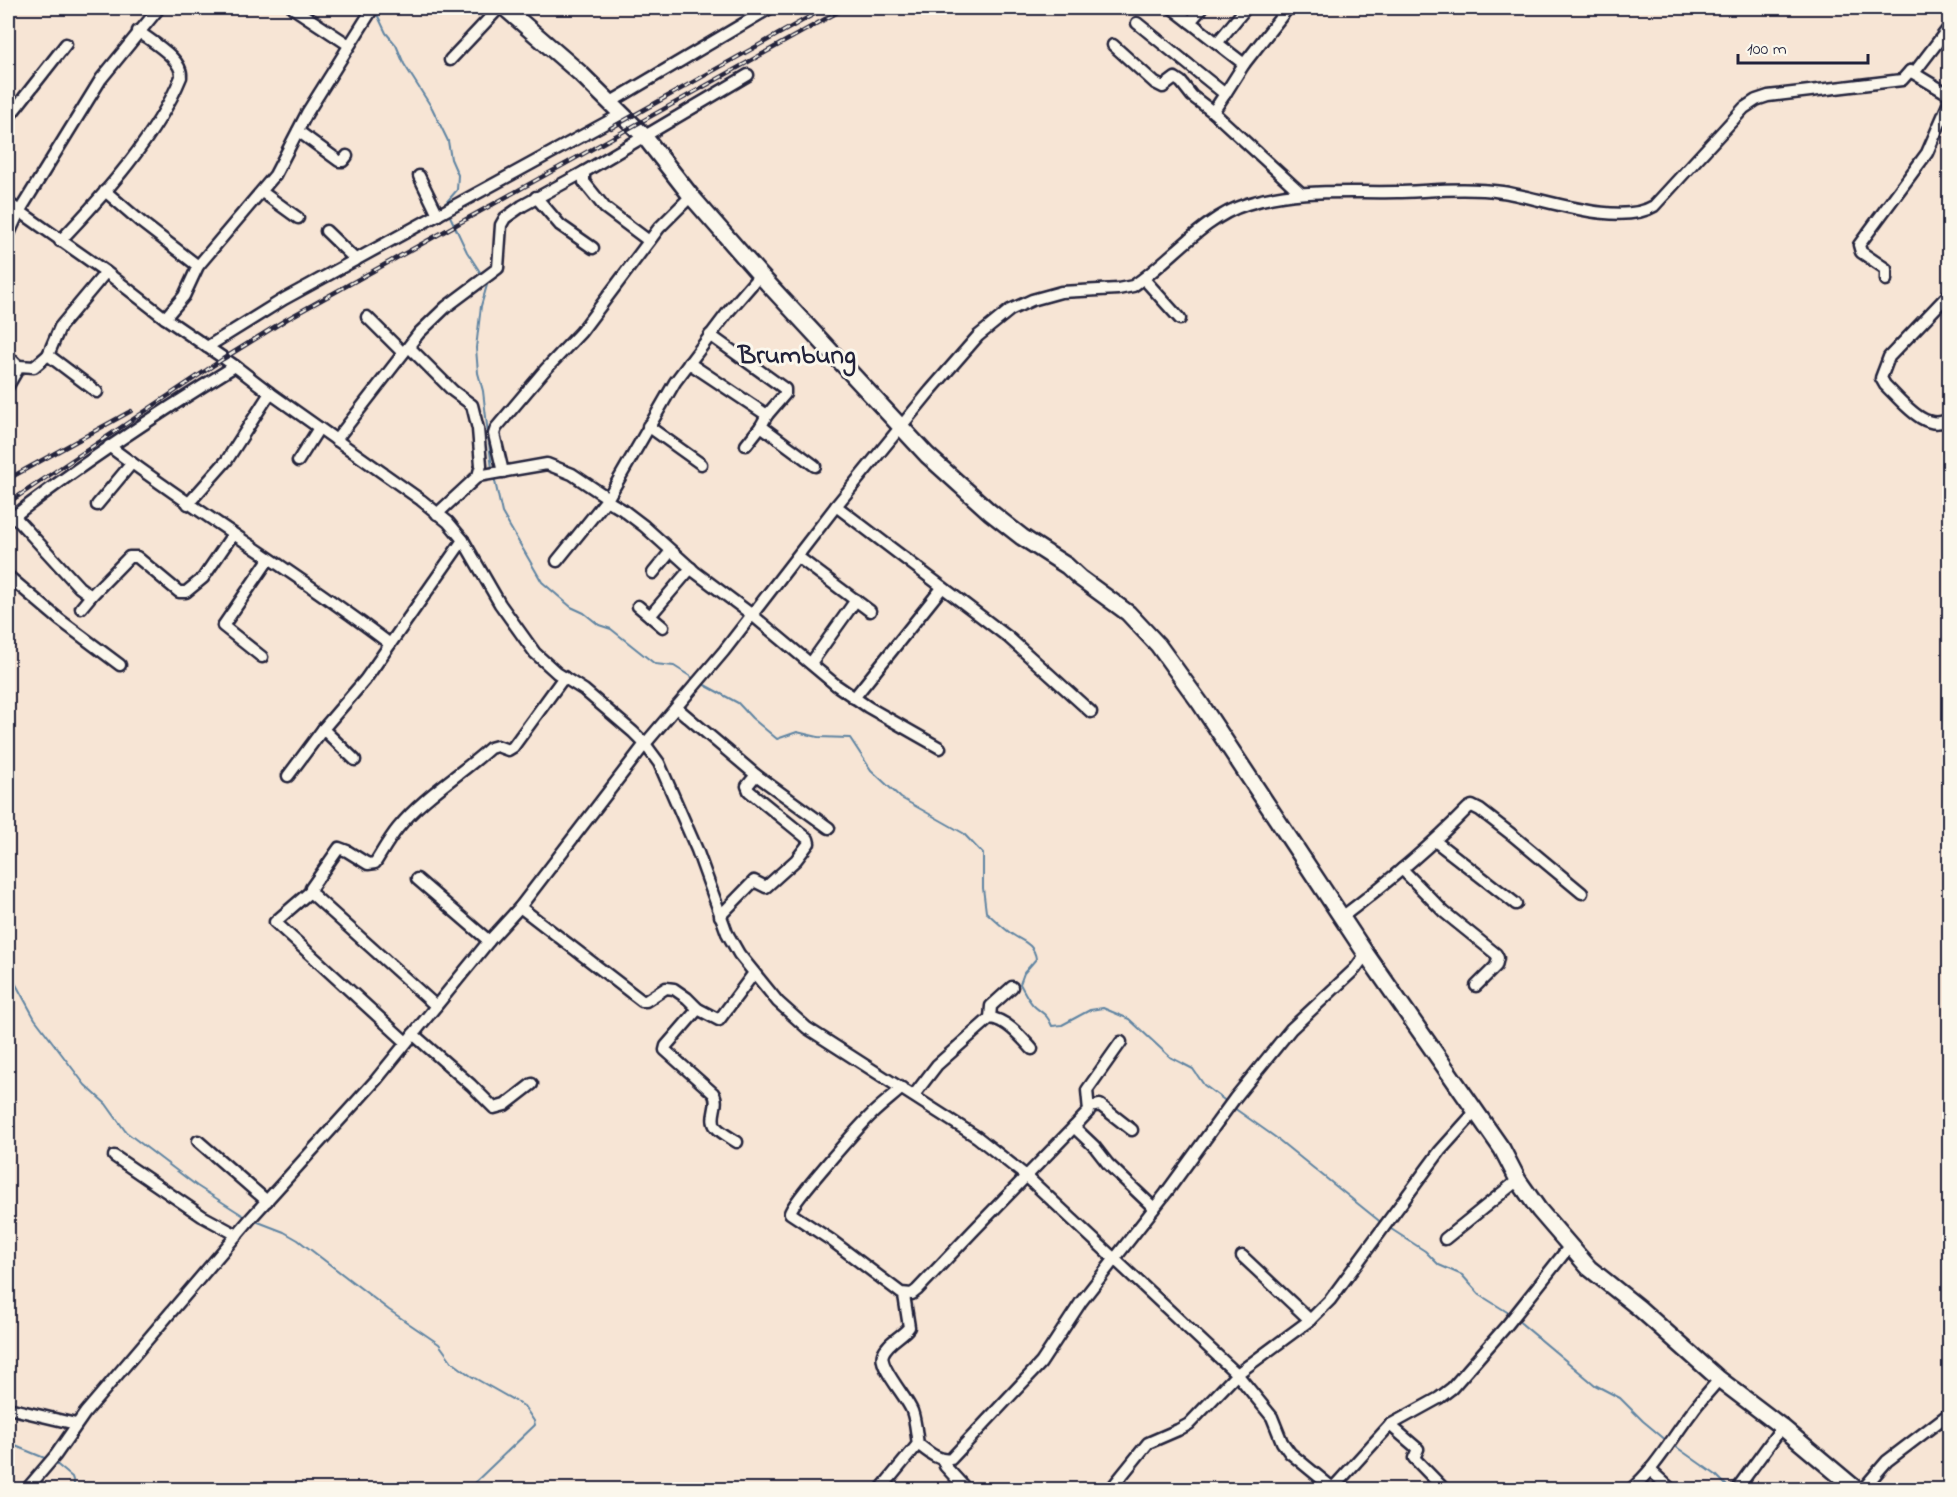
<svg xmlns="http://www.w3.org/2000/svg" width="1957" height="1497" font-family="'Indie Flower',sans-serif">
<rect width="100%" height="100%" fill="#f7e5d5"/>
<filter id="ink" filterUnits="userSpaceOnUse"><feTurbulence type="fractalNoise" baseFrequency=".0167" numOctaves="2"/><feDisplacementMap in="SourceGraphic" scale="12" xChannelSelector="R" yChannelSelector="G"/><feConvolveMatrix kernelMatrix="1 2 1 2 8 2 1 2 1" color-interpolation-filters="sRGB"/></filter>
<g filter="url(#ink)">
<g fill="none" stroke-linecap="round" stroke-linejoin="round">
<g stroke="#5f84a2" stroke-width="2">
<path d="M 375,10 L 386,33 L 396,45 L 404,64 L 432,108 L 448,141 L 451,159 L 458,175 L 457,190 L 444,205 L 445,206"/>
<path d="M 449,214 L 467,252 L 482,275"/>
<path d="M 486,282 L 487,285 L 481,306 L 476,348 L 478,373 L 483,391 L 492,469"/>
<path d="M 494,477 L 502,513 L 542,582 L 571,607 L 584,613 L 599,625 L 611,629 L 655,664 L 674,666 L 696,680"/>
<path d="M 701,683 L 738,703 L 752,718 L 777,739 L 797,732 L 818,737 L 850,738 L 871,770 L 901,798 L 963,833 L 983,854 L 983,888 L 986,912 C 994,919 1001,926 1009,932 C 1020,941 1034,942 1036,959 L 1024,973 L 1020,984 C 1024,991 1027,998 1033,1005 C 1042,1014 1046,1012 1052,1026 L 1062,1025 L 1090,1010 L 1103,1008 L 1129,1019 L 1170,1057 L 1193,1069 L 1204,1085 L 1227,1102"/>
<path d="M 8,970 L 35,1019 L 85,1085 L 106,1104 L 126,1132 L 197,1186 L 247,1218"/>
<path d="M 1234,1108 L 1275,1137 L 1383,1224"/>
<path d="M 253,1220 L 284,1232 L 298,1240 L 389,1310 L 439,1344 L 452,1362 L 471,1376 L 524,1406 L 534,1421 L 535,1425 L 467,1490"/>
<path d="M 1388,1227 L 1425,1251 L 1439,1265 L 1462,1275 L 1480,1295 L 1512,1315"/>
<path d="M 1516,1319 L 1595,1385 L 1620,1398 L 1643,1421 L 1667,1441"/>
<path d="M 8,1443 L 47,1459"/>
<path d="M 1672,1444 L 1716,1475 L 1731,1490"/>
<path d="M 54,1462 L 72,1477 L 76,1490"/>
</g>
<g stroke="#22223b" stroke-width="15">
<g id="street">
<path d="M 293,8 L 349,45"/>
<path d="M 1172,8 L 1244,64 L 1225,94"/>
<path d="M 1190,22 L 1202,8"/>
<path d="M 1137,23 L 1225,94 L 1213,112"/>
<path d="M 1217,43 L 1246,8"/>
<path d="M 1113,45 L 1155,83 L 1163,87 L 1175,78 L 1181,82 L 1192,96 L 1213,112 L 1301,193"/>
<path d="M 450,60 L 499,8"/>
<path d="M 1244,64 L 1288,8"/>
<path d="M 1910,71 L 1950,95"/>
<path d="M 611,102 L 770,8"/>
<path d="M 8,118 L 66,44"/>
<path d="M 298,131 L 339,161 L 343,161 L 347,156"/>
<path d="M 584,172 L 584,182 L 605,208 L 649,241"/>
<path d="M 419,176 L 438,215"/>
<path d="M 105,191 L 141,222 L 198,266"/>
<path d="M 262,192 L 298,218"/>
<path d="M 536,197 L 560,225 L 593,248"/>
<path d="M 8,203 L 106,272 L 165,318 L 235,366 L 270,393 L 421,500 L 448,522 L 463,540 L 500,604 L 535,653 L 557,673 L 584,690 L 633,732 L 645,744 L 659,763 L 697,850 L 727,933 L 739,954 L 778,1002 L 807,1028 L 977,1137 L 1026,1176 L 1237,1374 L 1272,1417 L 1282,1442 L 1290,1453 L 1335,1490"/>
<path d="M 326,231 L 356,260"/>
<path d="M 8,236 L 19,212 L 101,79 L 159,8"/>
<path d="M 60,241 C 104,195 157,136 181,77 C 183,59 152,42 138,31"/>
<path d="M 1144,279 L 1180,319"/>
<path d="M 1886,280 L 1886,269 L 1861,252 L 1859,245 L 1927,153 L 1950,100"/>
<path d="M 1950,293 L 1889,357 L 1881,378 L 1885,385 C 1900,399 1928,437 1950,417"/>
<path d="M 367,317 L 403,353"/>
<path d="M 165,318 L 184,296 L 198,266 L 275,175 L 307,113 L 373,8"/>
<path d="M 710,335 L 785,389 L 785,394 L 767,415"/>
<path d="M 207,347 L 284,299 L 622,114"/>
<path d="M 409,347 L 453,391 L 472,405 L 478,429 L 481,465 L 478,476 L 437,514"/>
<path d="M 48,355 L 60,327 L 106,272"/>
<path d="M 8,356 L 19,367 L 8,386"/>
<path d="M 689,363 L 767,415 L 761,426 L 815,466"/>
<path d="M 19,366 L 34,367 L 48,355 L 97,392"/>
<path d="M 648,426 L 701,464"/>
<path d="M 336,440 L 419,333 L 446,307 L 498,268 L 501,225 L 505,218 L 522,206 L 584,172 L 748,75"/>
<path d="M 746,445 L 761,426"/>
<path d="M 109,446 C 200,515 299,574 390,644"/>
<path d="M 298,461 L 319,428"/>
<path d="M 503,472 L 494,434 L 496,428 L 545,370 L 581,332 L 659,228 L 691,196"/>
<path d="M 478,476 L 547,464 L 572,474 L 608,498"/>
<path d="M 606,500 L 623,510 L 644,526 L 695,572 L 751,614 L 836,685 L 868,707 L 940,748"/>
<path d="M 188,504 L 227,460 L 270,393"/>
<path d="M 97,505 L 132,463"/>
<path d="M 836,506 L 1008,637 L 1091,712"/>
<path d="M 14,516 L 79,587 L 91,596 L 129,557 L 137,557 L 179,592 L 186,592 L 203,578 L 233,534"/>
<path d="M 8,521 C 80,464 157,414 235,366"/>
<path d="M 798,557 L 870,611"/>
<path d="M 557,561 L 608,498 L 675,382 L 728,312 L 760,275"/>
<path d="M 653,573 L 671,551"/>
<path d="M 8,576 L 60,620 L 120,665"/>
<path d="M 638,606 L 663,627"/>
<path d="M 81,608 L 91,596"/>
<path d="M 650,616 L 691,568"/>
<path d="M 262,657 L 223,626 L 269,559"/>
<path d="M 811,663 L 856,600"/>
<path d="M 854,698 L 942,588"/>
<path d="M 677,708 L 756,775 L 829,828"/>
<path d="M 323,729 L 355,760"/>
<path d="M 288,776 L 323,729 L 365,680 L 463,540"/>
<path d="M 1435,841 L 1516,904"/>
<path d="M 1402,869 L 1444,912 L 1496,954 L 1498,958 L 1496,966 L 1476,986"/>
<path d="M 417,879 L 489,941"/>
<path d="M 311,891 L 275,922 L 406,1042"/>
<path d="M 520,907 L 642,1001 L 646,1001 L 666,988 L 674,989 L 687,998 L 698,1009 L 719,1020 L 754,973"/>
<path d="M 720,916 L 754,881 L 766,887 L 796,860 L 809,843 L 808,839 L 749,791 L 747,786 L 756,775"/>
<path d="M 1342,917 C 1387,883 1429,848 1468,808 L 1472,806 L 1480,810 L 1511,834 L 1582,893"/>
<path d="M 436,1006 L 312,894 L 311,888 L 339,848 L 347,851 L 368,864 L 375,863 C 382,852 389,839 398,828 C 424,796 460,775 490,748 L 497,746 L 508,750 L 513,747 L 564,677"/>
<path d="M 698,1009 L 666,1046 L 665,1050 L 713,1093 C 721,1104 708,1117 716,1127 C 721,1133 731,1138 737,1142"/>
<path d="M 990,1018 L 991,1006 L 1012,987"/>
<path d="M 413,1034 L 471,1085 L 494,1108 L 505,1105 L 532,1084"/>
<path d="M 902,1088 C 892,1097 880,1106 870,1116 C 858,1128 792,1202 790,1213 L 831,1240 L 901,1293 L 912,1294 L 917,1290 L 974,1230 L 1074,1127 L 1094,1146 L 1108,1164 L 1154,1208"/>
<path d="M 914,1095 L 937,1065 L 990,1018 C 1006,1019 1022,1038 1032,1049"/>
<path d="M 1089,1107 L 1100,1105 L 1132,1130"/>
<path d="M 1074,1127 L 1089,1111 L 1087,1090 L 1121,1042"/>
<path d="M 198,1141 L 267,1201"/>
<path d="M 114,1156 L 202,1216 L 237,1235"/>
<path d="M 1445,1239 L 1518,1180"/>
<path d="M 1242,1256 L 1310,1320"/>
<path d="M 904,1295 L 909,1327 C 903,1336 887,1342 883,1354 C 878,1367 907,1397 912,1411 C 916,1422 916,1433 918,1444 C 927,1451 939,1462 951,1459 L 1041,1363 L 1081,1302 L 1166,1193 L 1235,1098 L 1291,1029 L 1355,969 L 1366,954"/>
<path d="M 8,1408 L 76,1424"/>
<path d="M 1390,1425 L 1418,1449 L 1414,1458 L 1445,1490"/>
<path d="M 943,1460 L 945,1466 L 967,1490"/>
<path d="M 1650,1470 L 1672,1490"/>
<path d="M 26,1490 L 55,1456 L 85,1413 L 251,1218 L 376,1080 L 489,941 L 520,907 L 645,744 L 724,651 L 836,506 L 930,391 L 978,336 L 1010,310 L 1032,300 L 1061,292 L 1118,289 L 1133,286 C 1171,261 1202,218 1247,204 C 1296,188 1346,193 1397,192 C 1431,191 1467,187 1502,192 C 1540,197 1618,228 1654,206 L 1744,108 L 1756,100 L 1768,96 L 1902,80 L 1910,71 L 1914,73 L 1950,26"/>
<path d="M 880,1490 L 918,1444"/>
<path d="M 1110,1490 L 1148,1443 L 1178,1430 L 1189,1424 L 1237,1374 L 1310,1320 L 1330,1300 L 1440,1151 L 1475,1112"/>
<path d="M 1331,1490 L 1390,1425 L 1439,1398 L 1452,1388 L 1508,1324 L 1569,1247"/>
<path d="M 1630,1490 C 1656,1468 1672,1438 1692,1412 C 1700,1400 1711,1390 1719,1379"/>
<path d="M 1736,1490 L 1782,1427"/>
<path d="M 1862,1490 L 1887,1461 L 1950,1413"/>
</g>
</g>
<g stroke="#22223b" stroke-width="20">
<path id="secondary" d="M 505,8 L 581,74 L 644,136 L 691,196 L 760,275 L 927,455 L 990,512 L 1022,537 L 1067,566 L 1080,578 L 1128,613 L 1158,645 L 1200,703 L 1366,954 L 1502,1149 L 1518,1180 L 1539,1210 L 1589,1268 L 1639,1308 L 1719,1379 L 1782,1427 L 1857,1490"/>
</g>
<use href="#street" stroke="#fbf7ec" stroke-width="10"/>
<use href="#secondary" stroke="#fbf7ec" stroke-width="15"/>
<g stroke="#22223b" stroke-width="4.5">
<g id="rail">
<path d="M 611,128 L 825,8"/>
<path d="M 8,479 L 131,411"/>
<path d="M 8,503 L 223,359 L 287,319 L 845,8"/>
</g>
</g>
<use href="#rail" stroke="#fbf7ec" stroke-width="2" stroke-dasharray="7" stroke-linecap="butt"/>
</g>
</g>
<g text-anchor="middle" stroke-width="6" stroke-linejoin="round" paint-order="stroke">
<g font-size="27" font-weight="bold" fill="#22223b" stroke="#fbf7ec">
<text x="797" y="363">Brumbung</text>
</g>
</g>
<rect width="1957" height="1497" fill="none" stroke="#fbf7ec" stroke-width="30"/>
<rect x="15" y="15" width="1927" height="1467" fill="none" stroke="#22223b" stroke-width="2" filter="url(#ink)"/>
<path d="M1738 54v9h130v-9" fill="none" stroke="#22223b" stroke-width="3"/>
<text x="1747" y="54" font-size="18" fill="#22223b" stroke="#fbf7ec" stroke-width="4.5" paint-order="stroke">100 m</text>
</svg>
